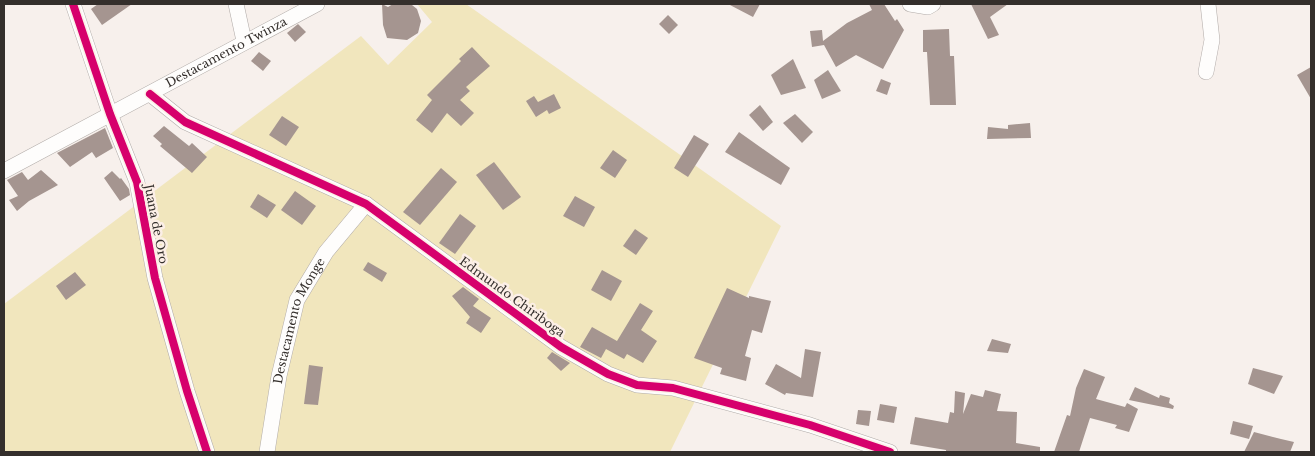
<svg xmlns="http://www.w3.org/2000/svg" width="1315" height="456" font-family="'Libre Baskerville',serif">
<rect width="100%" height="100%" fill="#f7f0ec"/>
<path fill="#f1e6bd" d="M 417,4 L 466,4 L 781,226 L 670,452 L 4,452 L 4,304 L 361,36 L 388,65 L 432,22 Z"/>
<g fill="#a59590">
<path d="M 98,4 L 132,4 L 102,25 L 91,9 Z"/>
<path d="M 382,4 L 388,7 L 393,4 L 412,5 L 417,9 L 421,21 L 418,33 L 407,40 L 387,38 L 383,25 Z"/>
<path d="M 728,4 L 760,4 L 753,17 Z"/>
<path d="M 869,4 L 884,4 L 895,21 L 897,19 L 904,30 L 883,69 L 856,55 L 836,67 L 824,45 L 812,47 L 810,31 L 822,30 L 823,41 L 847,23 L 872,10 Z"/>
<path d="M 971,4 L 1008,4 L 990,17 L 999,35 L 988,39 Z"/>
<path d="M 668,15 L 678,25 L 669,34 L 659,24 Z"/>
<path d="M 298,24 L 306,32 L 295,42 L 287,33 Z"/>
<path d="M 949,29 L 950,56 L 954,56 L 956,105 L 930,105 L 927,52 L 923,52 L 923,30 Z"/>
<path d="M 472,47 L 490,66 L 466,87 L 470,91 L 460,100 L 474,113 L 461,126 L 447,113 L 432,133 L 416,120 L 432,100 L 427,95 L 461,61 L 459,59 Z"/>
<path d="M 259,52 L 271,61 L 263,71 L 251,61 Z"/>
<path d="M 793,59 L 806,88 L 781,95 L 771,75 Z"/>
<path d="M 1311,67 L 1311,99 L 1297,75 Z"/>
<path d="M 828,70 L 841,91 L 822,99 L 814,80 Z"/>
<path d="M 881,79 L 891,83 L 887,95 L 876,91 Z"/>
<path d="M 554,94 L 561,108 L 549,114 L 547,110 L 536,117 L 526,101 L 534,96 L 538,102 Z"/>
<path d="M 760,105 L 773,122 L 763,131 L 749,115 Z"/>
<path d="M 795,114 L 813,132 L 802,143 L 783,123 Z"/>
<path d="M 282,116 L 299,127 L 286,146 L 269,135 Z"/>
<path d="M 1030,123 L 1031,138 L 987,139 L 988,127 L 1008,129 L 1008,125 Z"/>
<path d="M 164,126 L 189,146 L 192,143 L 207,157 L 192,173 L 160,146 L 162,144 L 153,136 Z"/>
<path d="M 105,128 L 113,148 L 96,158 L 92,152 L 70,167 L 57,153 Z"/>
<path d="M 739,132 L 790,168 L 781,185 L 725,152 Z"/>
<path d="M 694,135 L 709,144 L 688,177 L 674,168 Z"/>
<path d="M 613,150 L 627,160 L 615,178 L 600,168 Z"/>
<path d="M 494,162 L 521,197 L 503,210 L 476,175 Z"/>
<path d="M 441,168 L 457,182 L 420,225 L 403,212 Z"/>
<path d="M 41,170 L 58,185 L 29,201 L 17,211 L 9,200 L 18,196 L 7,180 L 22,172 L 28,180 Z"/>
<path d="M 112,171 L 120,179 L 121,178 L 129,189 L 130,195 L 120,201 L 104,178 Z"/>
<path d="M 295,191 L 316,206 L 302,225 L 281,210 Z"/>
<path d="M 258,194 L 276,205 L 267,218 L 250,207 Z"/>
<path d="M 575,196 L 595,207 L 584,227 L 563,216 Z"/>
<path d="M 460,214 L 476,226 L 455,254 L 439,243 Z"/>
<path d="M 635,229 L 648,238 L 636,255 L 623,246 Z"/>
<path d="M 368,262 L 387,273 L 382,282 L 363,270 Z"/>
<path d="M 602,270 L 622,281 L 611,301 L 591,290 Z"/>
<path d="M 75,272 L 86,285 L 66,300 L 56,286 Z"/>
<path d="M 463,287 L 479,299 L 473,306 L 491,318 L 481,333 L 466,323 L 470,317 L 452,296 Z"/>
<path d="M 727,288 L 749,298 L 749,296 L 771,301 L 762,333 L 752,330 L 745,356 L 751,358 L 746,381 L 720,374 L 722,368 L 694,358 Z"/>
<path d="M 640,303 L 653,311 L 641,330 L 657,341 L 643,363 L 627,354 L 624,359 L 606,349 L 601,358 L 580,347 L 592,327 L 617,341 Z"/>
<path d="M 992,339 L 1011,344 L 1008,353 L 987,351 Z"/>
<path d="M 805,349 L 821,352 L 813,397 L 786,393 L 785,395 L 765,384 L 776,364 L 801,378 Z"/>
<path d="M 552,352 L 570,363 L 561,371 L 547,358 Z"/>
<path d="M 309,365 L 323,367 L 318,405 L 304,404 Z"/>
<path d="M 1253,368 L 1283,376 L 1274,394 L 1248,384 Z"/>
<path d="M 1084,369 L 1105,377 L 1096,399 L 1125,407 L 1127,403 L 1138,409 L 1129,432 L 1115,428 L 1117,425 L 1090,418 L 1079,452 L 1054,452 L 1067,415 L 1070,416 L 1076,388 Z"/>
<path d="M 1135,387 L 1159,398 L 1160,395 L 1170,398 L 1169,403 L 1174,406 L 1173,409 L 1129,400 Z"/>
<path d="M 985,390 L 1001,394 L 997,411 L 1017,412 L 1016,443 L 1040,447 L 1040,452 L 946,452 L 946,450 L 910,444 L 915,417 L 948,423 L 950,412 L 954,413 L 955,391 L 965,393 L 963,414 L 971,394 L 983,397 Z"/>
<path d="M 880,404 L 897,407 L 894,423 L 877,420 Z"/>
<path d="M 858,410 L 871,411 L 869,426 L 856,424 Z"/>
<path d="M 1233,421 L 1253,426 L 1249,439 L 1230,434 Z"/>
<path d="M 1254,432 L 1281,439 L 1294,442 L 1290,452 L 1244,452 Z"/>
</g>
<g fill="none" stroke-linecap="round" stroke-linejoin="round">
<g stroke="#b1aba8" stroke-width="16">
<g id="minor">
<path d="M 73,4 L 110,114 L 137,182 L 155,278 L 187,391 L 207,452"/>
<path d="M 236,4 L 244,41"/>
<path d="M 910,4 L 928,7 L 933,4"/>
<path d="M 1206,72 L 1212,40 L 1208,4"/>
<path d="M 150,94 L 185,122 L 366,204 L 561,347 L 608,374 L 637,385 L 673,388 L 810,425 L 890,452"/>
<path id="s1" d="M 4,171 L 317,4"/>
<path id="s2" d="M 267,452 L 279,376 L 297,300 L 326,252 L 366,204"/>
</g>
</g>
<use href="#minor" stroke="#fefdfc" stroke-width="15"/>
<g stroke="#fcefe7" stroke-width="11">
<g id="cycleway">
<path d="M 73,4 L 110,114 L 137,182 L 155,278 L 187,391 L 207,452"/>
<path d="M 150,94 L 185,122 L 366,204 L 561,347 L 608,374 L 637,385 L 673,388 L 810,425 L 890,452"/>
</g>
</g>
<use href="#cycleway" stroke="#d6006c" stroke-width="8"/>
</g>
<g text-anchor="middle" stroke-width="5" stroke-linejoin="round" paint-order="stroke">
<g font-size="12" fill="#342f2c" stroke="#fcefe7">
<text dy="4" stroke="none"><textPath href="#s1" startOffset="252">Destacamento Twinza</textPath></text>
<text transform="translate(156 224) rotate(79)" y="4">Juana de Oro</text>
<text transform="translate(512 297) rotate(36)" y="4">Edmundo Chiriboga</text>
<text dy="4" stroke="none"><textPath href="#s2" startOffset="136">Destacamento Monge</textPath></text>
</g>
</g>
<rect width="1315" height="456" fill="none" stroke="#342f2c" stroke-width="10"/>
</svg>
